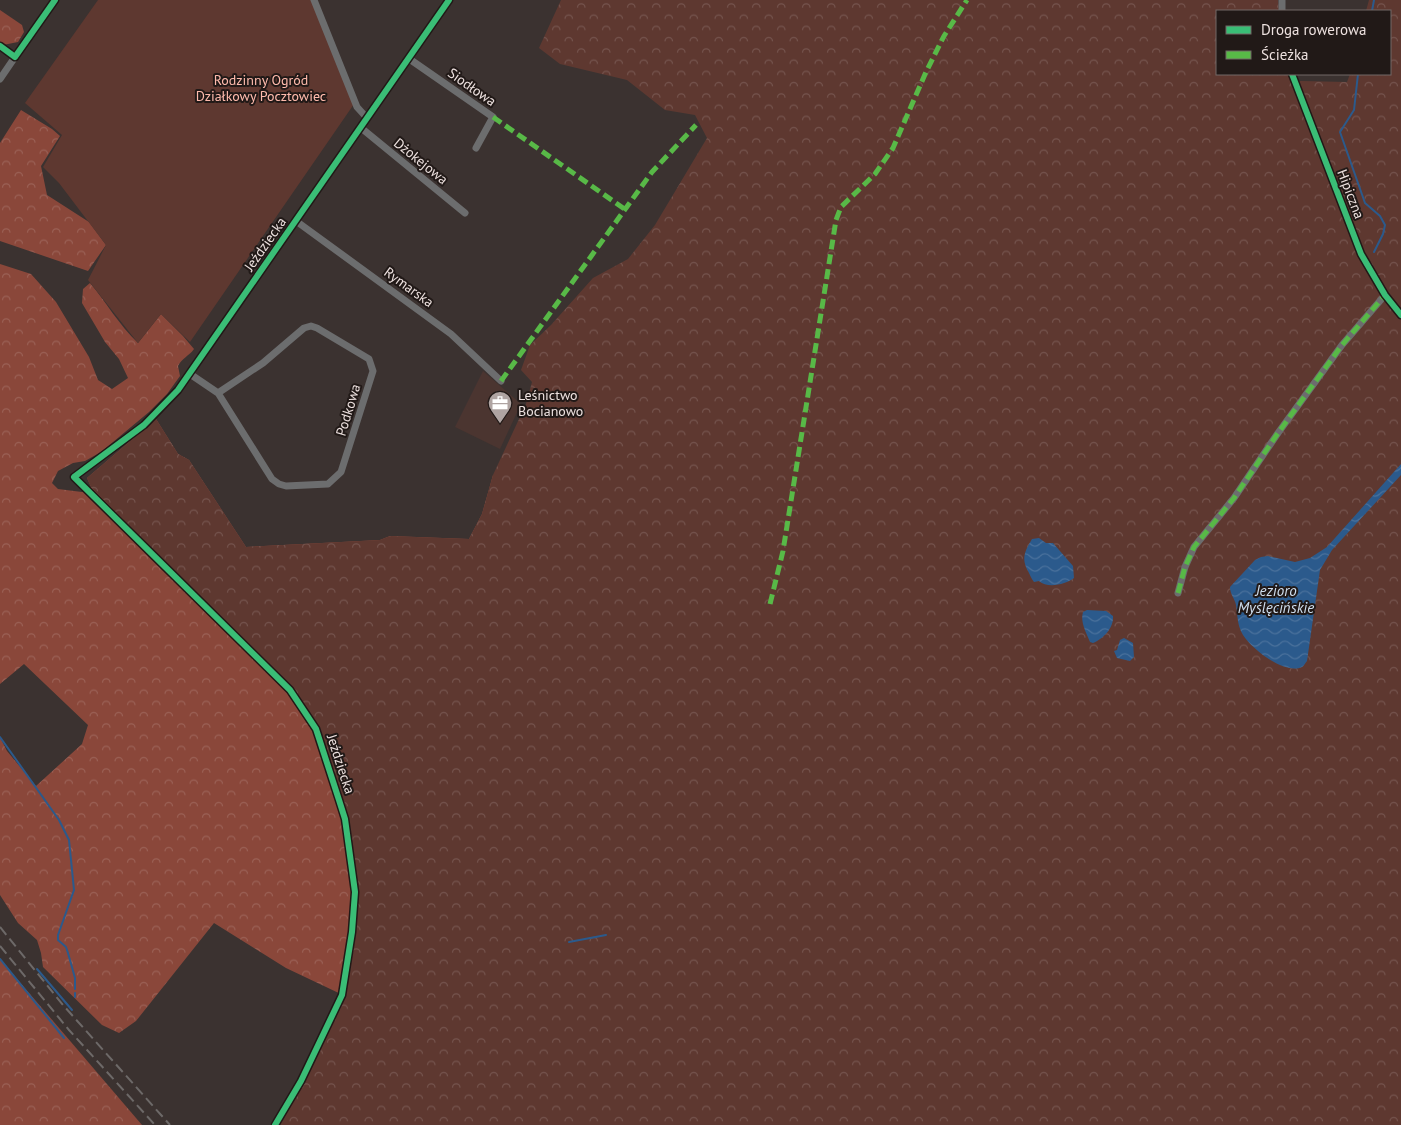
<svg xmlns="http://www.w3.org/2000/svg" width="1401" height="1125" font-family="'PT Sans',sans-serif">
<defs>
<pattern id="forest-crowns" width="20" height="18" patternUnits="userSpaceOnUse" patternTransform="scale(1.25)"><rect width="20" height="18" fill="#8a473a"/><path d="M2 6a3 3 0 1 1 6 0M12 15a3 3 0 1 1 6 0" fill="none" stroke="#9b6156"/></pattern>
<pattern id="park-crowns" width="20" height="18" patternUnits="userSpaceOnUse" patternTransform="scale(1.25)"><rect width="20" height="18" fill="#5e3830"/><path d="M2 6a3 3 0 1 1 6 0M12 15a3 3 0 1 1 6 0" fill="none" stroke="#75544e"/></pattern>
<pattern id="water-waves" width="16" height="10" patternUnits="userSpaceOnUse" patternTransform="scale(1.25)"><rect width="16" height="10" fill="#2b5a8c"/><path d="M0 5q4-4 8 0t8 0" fill="none" stroke="#4a719c"/></pattern>
</defs>
<rect width="100%" height="100%" fill="#3b3230"/>
<path fill="#4b3530" d="M 483,371 L 521,404 L 500,449 L 455,427 Z"/>
<g fill="url(#forest-crowns)">
<path d="M 0,10 L 22,25 L 24,32 L 18,42 L 3,45 L 0,43 Z"/>
<path d="M 21,110 L 52,129 L 60,136 L 41,166 L 47,195 L 89,222 L 106,245 L 88,271 L 0,241 L 0,143 Z"/>
<path d="M 0,264 L 31,274 L 56,302 L 89,357 L 98,380 L 112,389 L 128,378 L 119,359 L 105,342 L 82,303 L 83,289 L 90,283 C 106,302 119,325 138,343 L 161,314 L 183,336 L 194,349 C 189,356 182,358 178,366 L 180,376 L 167,394 L 149,412 L 101,452 L 85,461 L 73,463 L 58,471 L 52,483 L 58,489 L 82,492 L 91,487 L 87,478 L 156,419 L 178,454 L 189,460 L 246,547 L 380,540 L 390,536 L 469,539 L 482,514 L 493,475 L 1401,1125 L 345,996 L 286,968 L 214,923 L 136,1021 L 119,1033 L 102,1025 L 43,967 L 41,953 L 37,940 L 18,923 L 0,895 L 0,737 L 7,751 L 36,786 L 82,744 L 88,725 L 24,664 L 0,684 Z"/>
<path d="M 0,959 L 142,1125 L 0,1125 Z"/>
</g>
<path fill="url(#park-crowns)" d="M 561,0 L 1278,0 L 1279,11 L 1217,11 L 1217,74 L 1290,74 L 1293,82 L 1301,81 L 1347,82 L 1350,74 L 1390,74 L 1390,11 L 1366,11 L 1369,0 L 1401,0 L 1401,1125 L 270,1125 L 297,1084 L 339,995 L 355,892 L 345,819 L 316,729 L 290,690 L 224,620 L 91,487 L 87,478 L 156,419 L 178,454 L 189,460 L 246,547 L 380,540 L 390,536 L 469,539 L 482,514 L 493,475 L 526,404 L 532,382 L 521,370 L 530,345 L 551,325 L 593,278 L 628,259 L 655,225 L 707,138 L 695,115 L 665,110 L 627,80 L 560,64 L 539,48 Z"/>
<path fill="#5e3830" d="M 98,0 L 311,0 L 354,104 L 190,342 L 161,314 L 138,343 L 88,280 L 106,245 L 59,183 L 43,167 L 62,135 L 25,103 Z"/>
<g fill="url(#water-waves)">
<path d="M 1401,464 L 1401,475 L 1332,550 L 1320,570 L 1307,661 C 1305,663 1304,666 1302,667 C 1284,675 1252,649 1243,635 C 1237,625 1238,617 1236,605 C 1235,599 1230,594 1230,587 L 1255,560 L 1261,557 L 1268,556 L 1295,562 L 1310,558 L 1327,547 Z"/>
<path d="M 1039,538 L 1046,543 L 1053,543 L 1073,566 L 1074,578 C 1066,584 1048,589 1039,581 L 1034,582 C 1031,578 1030,575 1028,571 C 1021,558 1025,551 1032,539 Z"/>
<path d="M 1087,610 L 1106,611 L 1113,616 C 1114,628 1103,639 1093,643 L 1090,642 C 1086,632 1080,622 1083,612 Z"/>
<path d="M 1124,638 L 1133,643 L 1134,657 L 1130,661 L 1117,658 L 1114,651 L 1117,650 L 1120,640 Z"/>
</g>
<g fill="none" stroke-linecap="round" stroke-linejoin="round">
<g stroke="#2b5a8c" stroke-width="2">
<path d="M 1372,11 L 1374,0"/>
<path d="M 1358,74 L 1354,110 L 1340,132 L 1365,203 L 1380,216 L 1385,225 L 1383,234 L 1374,252"/>
<path d="M 0,737 L 59,820 L 69,840 L 74,890 L 58,935 L 58,940 L 66,947 L 68,953 L 75,978 L 75,989"/>
<path d="M 569,942 L 606,935"/>
<path d="M 0,959 L 64,1038"/>
<path d="M 37,969 L 72,1010"/>
<path d="M 75,993 L 75,997"/>
</g>
<g stroke="#6c6d6e" stroke-width="7">
<path d="M 314,0 L 357,107 L 367,118"/>
<path d="M 1282,0 L 1282,11"/>
<path d="M 0,46 L 15,57 L 55,0"/>
<path d="M 408,58 L 493,117 L 476,148"/>
<path d="M 1292,74 L 1361,254 L 1385,295 L 1401,315"/>
<path d="M 0,79 L 15,57"/>
<path d="M 360,127 L 465,213"/>
<path d="M 296,221 L 451,334 L 501,381"/>
<path d="M 190,374 L 218,393 L 263,363 L 304,328 L 311,326 L 317,328 L 369,359 L 373,371 L 341,472 L 328,484 L 286,486 L 279,484 L 272,479 L 218,393"/>
<path d="M 1178,593 L 1185,567 L 1194,547 L 1234,498 L 1278,433 L 1342,345 L 1385,295"/>
<path d="M 275,1125 L 301,1081 L 342,995 L 352,932 L 355,892 L 345,819 L 339,800 L 316,729 L 290,690 L 74,477 L 144,425 L 178,390 L 449,0"/>
</g>
<g stroke="#6d6968" stroke-width="2" stroke-dasharray="10 5" stroke-linecap="butt">
<path d="M 0,927 L 63,1005 L 170,1125"/>
<path d="M 0,946 L 69,1030 L 155,1125"/>
</g>
<g stroke="#58b947" stroke-width="5" stroke-dasharray="10 5" stroke-linecap="butt">
<path d="M 493,117 L 626,210"/>
<path d="M 501,381 L 652,172 L 696,125"/>
<path d="M 1178,593 L 1185,567 L 1194,547 L 1234,498 L 1278,433 L 1342,345 L 1385,295"/>
<path d="M 770,604 L 783,551 L 836,220 L 841,207 L 875,174 L 893,148 L 926,72 L 944,36 L 967,0"/>
</g>
<g stroke="#211917" stroke-width="9">
<g id="cycleway">
<path d="M 0,46 L 15,57 L 55,0"/>
<path d="M 1292,74 L 1361,254 L 1385,295 L 1401,315"/>
<path d="M 275,1125 L 301,1081 L 342,995 L 352,932 L 355,892 L 345,819 L 339,800 L 316,729 L 290,690 L 74,477 L 144,425 L 178,390 L 449,0"/>
</g>
</g>
<use href="#cycleway" stroke="#3abd76" stroke-width="6"/>
</g>
<defs>
<g id="office-pin" transform="scale(1.25)"><path d="M0 17L-7.5 6A9.5 9.5 0 1 1 7.5 6Z" fill="#afa4a2" stroke="#211917"/><path d="M-6-3h4V-5.5h4V-3h4V5H-6ZM-1-4.5V-3h2v-1.5ZM-6 0V1H6V0Z" fill="#fff"/></g>
</defs>
<g fill-rule="evenodd">
<use href="#office-pin" x="500" y="403"/>
</g>
<g text-anchor="middle" stroke-width="4" stroke-linejoin="round" paint-order="stroke">
<g font-size="14" fill="#ffbbad" stroke="#211917">
<text x="261" y="85">Rodzinny Ogród<tspan x="261" dy="16">Działkowy Pocztowiec</tspan></text>
</g>
<g font-size="14" fill="#ede1df" stroke="#211917">
<text transform="translate(472 87) rotate(35)" y="5">Siodłowa</text>
<text transform="translate(421 161) rotate(39)" y="5">Dżokejowa</text>
<text transform="translate(1351 194) rotate(69)" y="5">Hipiczna</text>
<text transform="translate(265 244) rotate(-55)" y="5">Jeździecka</text>
<text transform="translate(409 287) rotate(36)" y="5">Rymarska</text>
<text transform="translate(348 410) rotate(-73)" y="5">Podkowa</text>
<text transform="translate(341 764) rotate(72)" y="5">Jeździecka</text>
</g>
<g font-size="14" fill="#ede1df" stroke="#211917" text-anchor="start">
<text x="518" y="400">Leśnictwo<tspan x="518" dy="16">Bocianowo</tspan></text>
</g>
<g font-size="15" font-style="italic" fill="#d0dfef" stroke="#211917">
<text x="1276" y="596">Jezioro<tspan x="1276" dy="17">Myślęcińskie</tspan></text>
</g>
</g>
<rect x="1216" y="10" width="175" height="65" fill="#211917" stroke="#736967"/>
<rect x="1226" y="26" width="25" height="8" fill="#3abd76" stroke="#736967"/>
<text x="1261" y="35" font-size="15" fill="#ede1df">Droga rowerowa</text>
<rect x="1226" y="51" width="25" height="8" fill="#58b947" stroke="#736967"/>
<text x="1261" y="60" font-size="15" fill="#ede1df">Ścieżka</text>
</svg>
